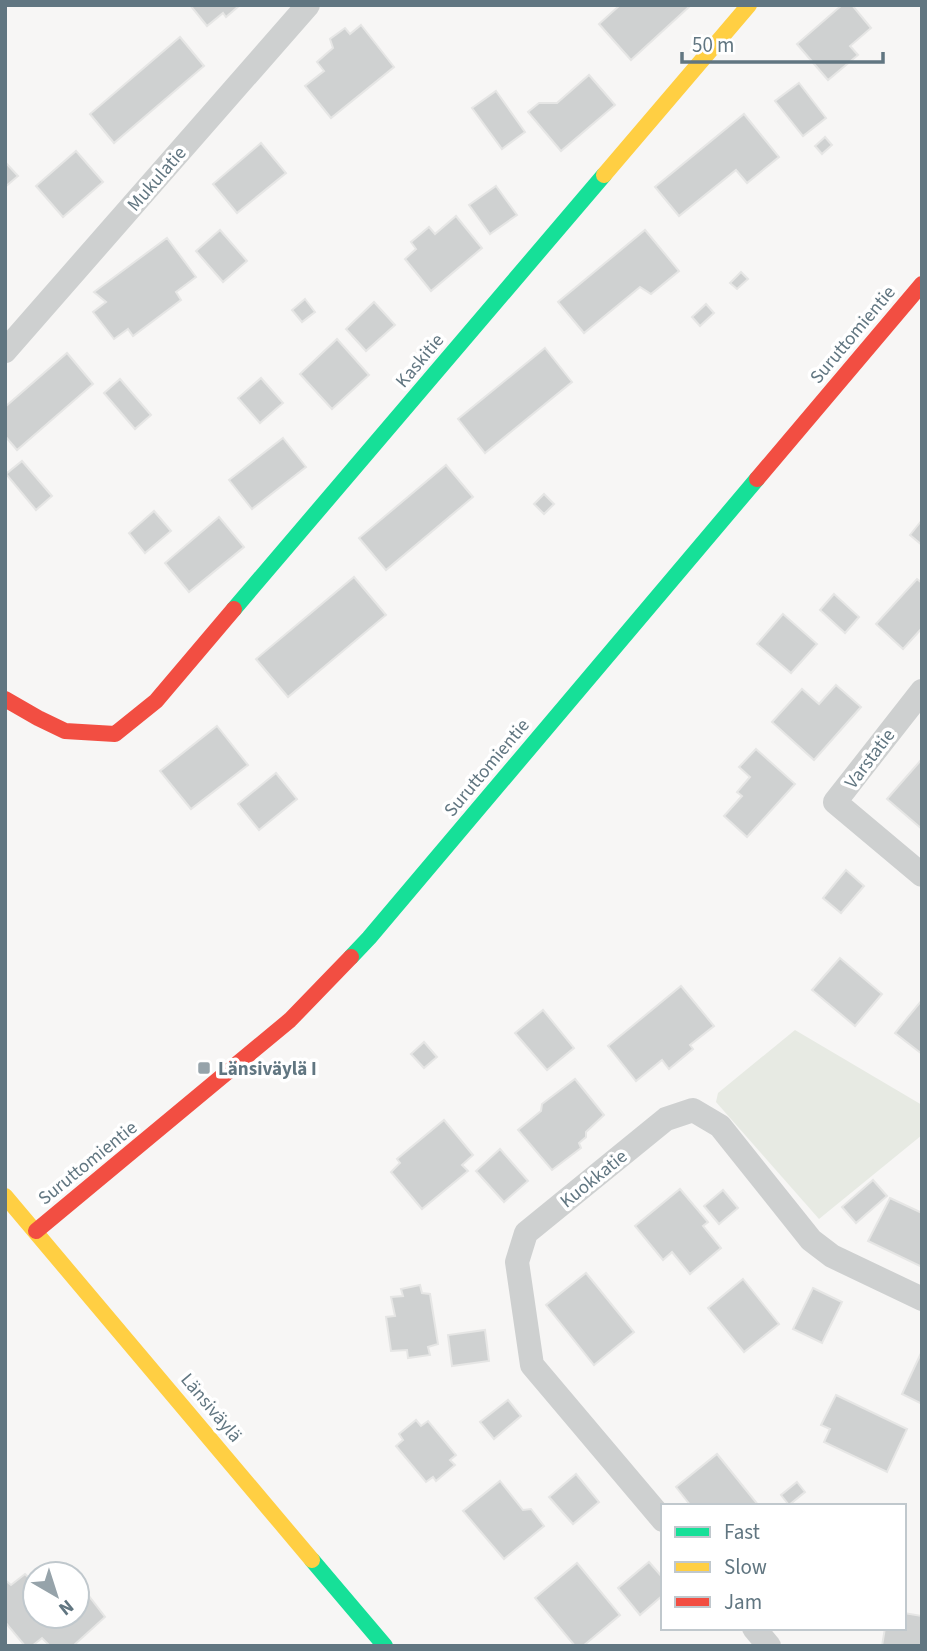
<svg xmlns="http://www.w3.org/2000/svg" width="927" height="1651" font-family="'Source Sans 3',sans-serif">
<rect width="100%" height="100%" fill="#f7f6f5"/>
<path fill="#e7eae3" d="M 795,1030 L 922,1105 L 922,1135 L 819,1219 L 716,1102 L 718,1093 Z"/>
<g fill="#cfd1d1" stroke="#e6e6e5" stroke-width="2">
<path d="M 190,5 L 240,5 L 226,17 L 223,13 L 207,26 Z"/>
<path d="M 620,5 L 691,5 L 631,60 L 599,24 Z"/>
<path d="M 842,5 L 852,5 L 871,28 L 850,46 L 858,55 L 828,80 L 797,44 Z"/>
<path d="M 361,25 L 394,67 L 331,118 L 305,86 L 324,71 L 317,62 L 333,48 L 330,39 L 345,28 L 350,34 Z"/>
<path d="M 180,37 L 204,66 L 114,143 L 90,114 Z"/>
<path d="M 589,75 L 615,105 L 561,151 L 528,112 L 539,103 L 557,103 Z"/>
<path d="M 799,83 L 826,118 L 803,136 L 775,101 Z"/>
<path d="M 496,91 L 525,132 L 502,149 L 472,108 Z"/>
<path d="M 744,114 L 779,157 L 747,183 L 736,170 L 679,216 L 655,187 Z"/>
<path d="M 825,137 L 832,145 L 822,154 L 815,146 Z"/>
<path d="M 261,143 L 286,173 L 237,213 L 213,184 Z"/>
<path d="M 76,151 L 103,182 L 63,217 L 36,186 Z"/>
<path d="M 5,162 L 18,176 L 5,187 Z"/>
<path d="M 496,186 L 517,215 L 490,234 L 469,205 Z"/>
<path d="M 456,216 L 482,248 L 431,291 L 405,259 L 416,249 L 411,242 L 429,227 L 435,234 Z"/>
<path d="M 220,230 L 247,261 L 223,282 L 196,251 Z"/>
<path d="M 645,230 L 679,271 L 651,294 L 640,287 L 584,333 L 558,302 Z"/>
<path d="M 167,238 L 196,277 L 176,292 L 181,300 L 133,336 L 128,329 L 114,339 L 93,312 L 106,302 L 94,292 Z"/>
<path d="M 741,272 L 748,279 L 737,289 L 730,283 Z"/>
<path d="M 305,299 L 315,312 L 302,322 L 292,310 Z"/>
<path d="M 374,302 L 395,325 L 366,351 L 346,329 Z"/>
<path d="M 706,304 L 714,313 L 700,326 L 692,317 Z"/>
<path d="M 337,339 L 369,375 L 332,409 L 300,374 Z"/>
<path d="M 545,348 L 572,382 L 485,453 L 458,419 Z"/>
<path d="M 67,353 L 93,384 L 17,450 L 5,436 L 5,407 Z"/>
<path d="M 261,378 L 283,403 L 260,423 L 238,398 Z"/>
<path d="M 120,379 L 151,415 L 135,429 L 104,393 Z"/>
<path d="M 283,438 L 306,467 L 252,509 L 229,480 Z"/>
<path d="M 22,461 L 52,496 L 36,510 L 6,474 Z"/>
<path d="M 446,465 L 473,497 L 386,570 L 359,538 Z"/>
<path d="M 544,494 L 554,504 L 544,514 L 534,504 Z"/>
<path d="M 154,511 L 171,531 L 145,553 L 129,533 Z"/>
<path d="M 219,517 L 244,547 L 189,592 L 165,563 Z"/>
<path d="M 922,520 L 922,545 L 910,535 Z"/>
<path d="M 354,577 L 386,615 L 288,697 L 256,659 Z"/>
<path d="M 917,579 L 922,583 L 922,628 L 903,649 L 876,624 Z"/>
<path d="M 834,594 L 859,617 L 845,633 L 820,610 Z"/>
<path d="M 783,614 L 817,644 L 791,673 L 757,644 Z"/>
<path d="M 836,685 L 861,707 L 814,760 L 772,722 L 802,689 L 819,704 Z"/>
<path d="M 217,726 L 248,765 L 191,809 L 160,771 Z"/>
<path d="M 756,749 L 795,784 L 747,837 L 724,816 L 742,796 L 737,792 L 750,777 L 739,767 Z"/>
<path d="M 922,759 L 922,829 L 887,799 Z"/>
<path d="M 276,773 L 297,799 L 259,830 L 238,804 Z"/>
<path d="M 846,870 L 864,886 L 841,913 L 823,898 Z"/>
<path d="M 840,958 L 882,994 L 855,1026 L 812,990 Z"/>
<path d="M 681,986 L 714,1026 L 690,1045 L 693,1049 L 669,1069 L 662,1060 L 636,1081 L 608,1046 Z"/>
<path d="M 922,1000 L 922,1054 L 895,1033 Z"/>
<path d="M 543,1010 L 574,1048 L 547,1070 L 515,1033 Z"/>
<path d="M 424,1042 L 437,1057 L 424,1068 L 411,1054 Z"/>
<path d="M 575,1079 L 604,1115 L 586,1132 L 586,1137 L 579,1143 L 581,1148 L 552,1170 L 518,1130 L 541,1111 L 542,1104 Z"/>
<path d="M 444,1120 L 473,1155 L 462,1165 L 468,1171 L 422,1209 L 391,1172 L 400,1163 L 397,1159 Z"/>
<path d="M 500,1149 L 528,1181 L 504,1202 L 476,1171 Z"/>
<path d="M 873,1180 L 887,1196 L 856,1223 L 842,1207 Z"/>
<path d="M 680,1189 L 708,1222 L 703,1226 L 721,1248 L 690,1274 L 672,1252 L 663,1260 L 635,1226 Z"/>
<path d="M 723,1190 L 738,1208 L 719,1224 L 704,1206 Z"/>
<path d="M 890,1198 L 922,1213 L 922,1267 L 868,1241 Z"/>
<path d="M 586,1273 L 634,1332 L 594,1365 L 546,1305 Z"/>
<path d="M 743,1279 L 779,1324 L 744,1352 L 708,1308 Z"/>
<path d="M 420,1285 L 422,1293 L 430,1294 L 438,1344 L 428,1347 L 430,1355 L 408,1358 L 407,1350 L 391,1351 L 386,1317 L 395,1316 L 391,1297 L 403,1296 L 401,1289 Z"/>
<path d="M 813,1288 L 842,1302 L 822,1343 L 793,1329 Z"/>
<path d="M 485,1330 L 489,1361 L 452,1366 L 448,1335 Z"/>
<path d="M 922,1351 L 922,1404 L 902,1394 Z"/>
<path d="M 836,1395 L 907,1429 L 887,1472 L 824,1442 L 830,1429 L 821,1425 Z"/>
<path d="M 508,1400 L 521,1416 L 494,1439 L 480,1422 Z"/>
<path d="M 416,1420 L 421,1426 L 428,1421 L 456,1455 L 450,1460 L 455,1465 L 436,1481 L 433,1477 L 426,1482 L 396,1446 L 403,1440 L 399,1434 Z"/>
<path d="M 717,1454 L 759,1506 L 691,1506 L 676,1487 Z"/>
<path d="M 576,1474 L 599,1502 L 573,1524 L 549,1497 Z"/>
<path d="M 500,1481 L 523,1510 L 531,1509 L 544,1526 L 504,1559 L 463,1511 Z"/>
<path d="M 797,1482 L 805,1492 L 789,1505 L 781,1495 Z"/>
<path d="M 649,1562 L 663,1578 L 663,1595 L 640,1615 L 618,1588 Z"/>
<path d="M 577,1563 L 620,1615 L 583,1646 L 575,1646 L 535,1598 Z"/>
<path d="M 25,1574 L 35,1584 L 35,1616 L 77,1616 L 77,1598 L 85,1591 L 105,1617 L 73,1646 L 50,1646 L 42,1638 L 32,1646 L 25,1646 L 5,1622 L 5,1580 L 11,1585 Z"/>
<path d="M 904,1613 L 922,1616 L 922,1646 L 882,1646 L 885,1628 L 904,1628 Z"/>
</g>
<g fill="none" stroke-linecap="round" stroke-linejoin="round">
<g stroke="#ced0d0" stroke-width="24">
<path d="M 5,351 L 308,5"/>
<path d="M 922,691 L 835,802 L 922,875"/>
<path d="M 663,1520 L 532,1365 L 517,1262 L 526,1233 L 666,1119 L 693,1110 L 720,1126 L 811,1240 L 832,1256 L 922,1299"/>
<path d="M 754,1628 L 769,1646"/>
</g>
<g stroke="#16e098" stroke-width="16">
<path d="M 234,609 L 604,175"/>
<path d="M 351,957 L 369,938 L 757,479"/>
<path d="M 312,1560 L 385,1646"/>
</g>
<g stroke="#ffcf43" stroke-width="16">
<path d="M 604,175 L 749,5"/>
<path d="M 5,1196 L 312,1560"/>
</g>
<g stroke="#f24e42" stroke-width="16">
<path d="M 757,479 L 922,284"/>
<path d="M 5,699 L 38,718 L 65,731 L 115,734 L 156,701 L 234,609"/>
<path d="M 36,1231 L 290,1020 L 351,957"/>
</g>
</g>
<rect fill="#96a3aa" stroke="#fff" stroke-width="2.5" x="197" y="1061" width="14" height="14" rx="3.5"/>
<g text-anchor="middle" stroke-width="7" stroke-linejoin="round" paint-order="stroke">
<g font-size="19" fill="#617681" stroke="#fff">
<text transform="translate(156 178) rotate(-49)" y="7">Mukulatie</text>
<text transform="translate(852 334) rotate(-50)" y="7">Suruttomientie</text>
<text transform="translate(419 360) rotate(-50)" y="7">Kaskitie</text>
<text transform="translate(869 758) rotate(-53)" y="7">Varstatie</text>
<text transform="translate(486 767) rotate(-50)" y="7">Suruttomientie</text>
<text transform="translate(87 1162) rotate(-39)" y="7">Suruttomientie</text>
<text transform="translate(593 1178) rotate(-39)" y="7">Kuokkatie</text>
<text transform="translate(212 1407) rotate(50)" y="7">Länsiväylä</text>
</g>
<g font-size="19" font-weight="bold" fill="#617681" stroke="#fff" text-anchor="start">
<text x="218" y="1075">Länsiväylä I</text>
</g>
</g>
<rect width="927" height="1651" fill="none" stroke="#617681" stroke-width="14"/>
<rect x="661" y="1504" width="245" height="126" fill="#ffffff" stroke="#c0c8cd" stroke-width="2"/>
<rect x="675" y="1527" width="35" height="10" fill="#16e098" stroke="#c0c8cd" stroke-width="2"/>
<text x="724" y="1539" font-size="21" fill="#617681">Fast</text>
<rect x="675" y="1562" width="35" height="10" fill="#ffcf43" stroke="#c0c8cd" stroke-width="2"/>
<text x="724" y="1574" font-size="21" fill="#617681">Slow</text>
<rect x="675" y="1597" width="35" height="10" fill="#f24e42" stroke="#c0c8cd" stroke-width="2"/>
<text x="724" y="1609" font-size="21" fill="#617681">Jam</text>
<g transform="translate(56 1595) rotate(141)"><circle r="33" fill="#ffffff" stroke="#c0c8cd" stroke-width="2"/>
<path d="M0-5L12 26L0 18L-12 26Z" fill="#96a3aa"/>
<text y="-10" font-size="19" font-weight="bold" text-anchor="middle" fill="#617681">N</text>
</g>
<path d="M682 52v10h201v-10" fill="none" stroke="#617681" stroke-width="3.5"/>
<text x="692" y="52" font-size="21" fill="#617681" stroke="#ffffff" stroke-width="5" paint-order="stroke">50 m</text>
</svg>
